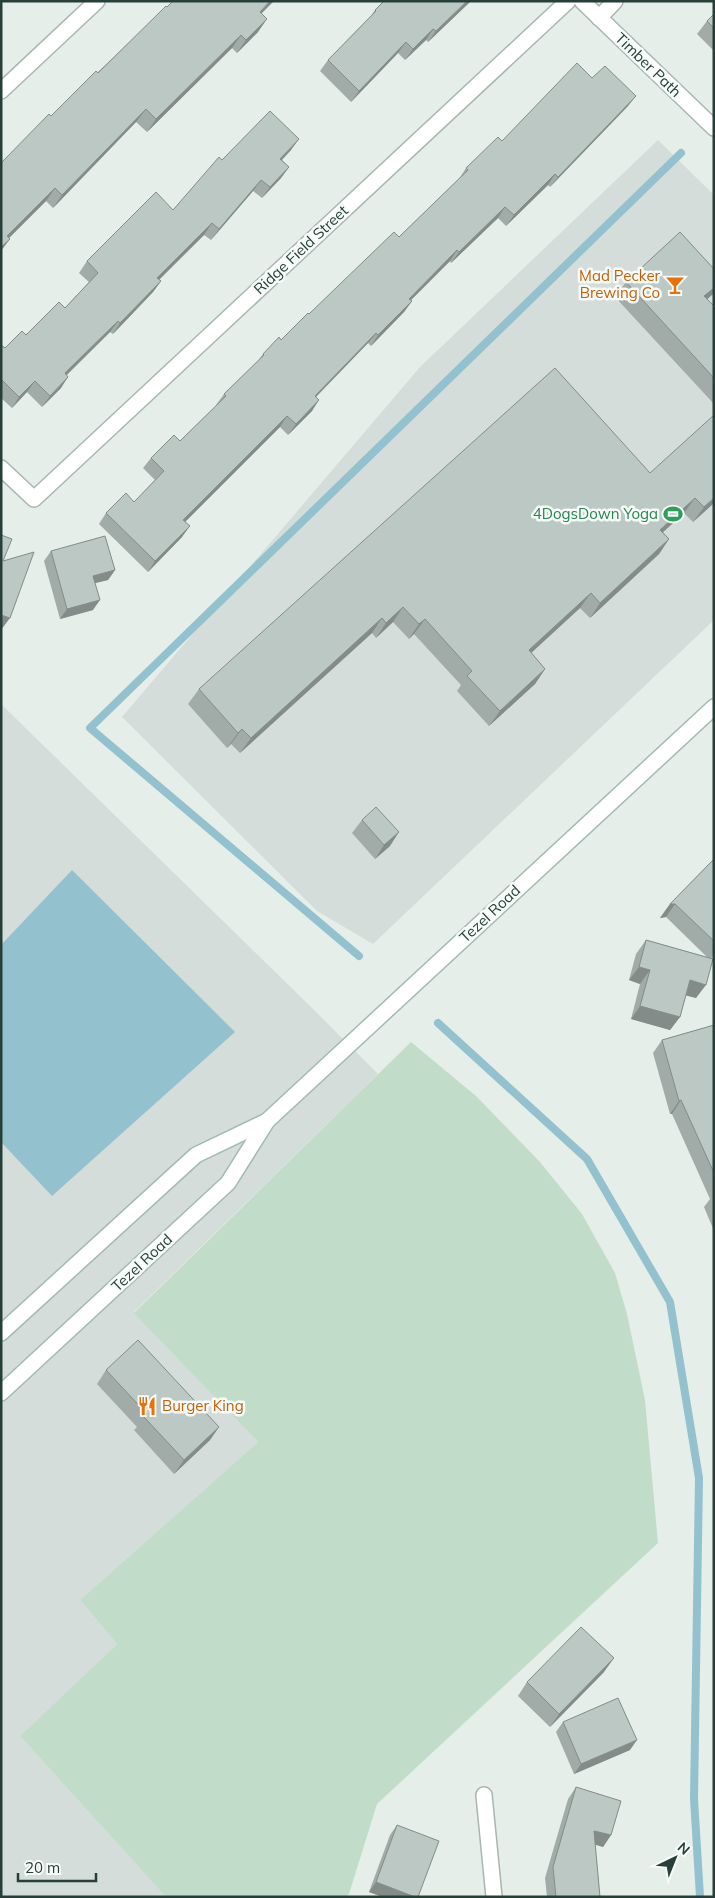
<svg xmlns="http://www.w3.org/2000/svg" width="715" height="1898" font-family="Mulish,sans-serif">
<rect width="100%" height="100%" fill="#e6eeea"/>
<g fill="#d4ddda">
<path d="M 658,140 L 714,195 L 714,620 L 373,944 L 317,911 L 122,717 L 420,367 Z"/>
<path d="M 1,704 L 310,1006 L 378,1074 L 134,1312 L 258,1442 L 80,1600 L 117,1644 L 20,1736 L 166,1897 L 1,1897 Z"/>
</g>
<path fill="#c1ddc9" d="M 411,1042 L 476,1096 L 540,1162 L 582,1214 L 615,1273 L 627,1314 L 645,1400 L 658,1543 L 377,1804 L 349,1894 L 346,1897 L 166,1897 L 20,1736 L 117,1644 L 80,1600 L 258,1442 L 134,1313 Z"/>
<path fill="#93c2ce" d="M 72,870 L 235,1032 L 52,1196 L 1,1142 L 1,945 Z"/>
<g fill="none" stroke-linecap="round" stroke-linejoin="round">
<g stroke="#93c2ce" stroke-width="8">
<path d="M 359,956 L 90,728 L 681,153"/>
<path d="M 438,1023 L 587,1159 L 670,1302 L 699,1478 L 694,1799 L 700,1897"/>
</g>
<g stroke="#a9b6b1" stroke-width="18">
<g id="minor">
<path d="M 599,18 L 615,1"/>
<path d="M 1,91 L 97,1"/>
<path d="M 1,468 L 34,499 L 568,1"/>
<path d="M 484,1795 L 494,1897"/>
</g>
</g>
<g stroke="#a9b6b1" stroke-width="18">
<path id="tertiary" d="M 582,1 L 714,128"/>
</g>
<g stroke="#a5b9b3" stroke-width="18">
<g id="secondary">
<path d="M 1,1333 L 196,1155 L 267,1121"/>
<path d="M 1,1393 L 228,1183 L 267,1121 L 714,707"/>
</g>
</g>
<use href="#minor" stroke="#fff" stroke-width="15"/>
<use href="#tertiary" stroke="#fff" stroke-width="15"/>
<use href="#secondary" stroke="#fff" stroke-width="15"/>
</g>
<g fill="#a1aca9">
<path d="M 471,1 L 428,42 L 426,40 L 405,60 L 398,53 L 351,102 L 320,71 L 328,60 L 370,17 L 375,10 Z"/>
<path d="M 167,7 L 262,14 L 258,32 L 237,53 L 232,48 L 147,132 L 136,122 L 53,208 L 46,201 L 9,238 L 51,116 Z"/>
<path d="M 714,14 L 714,51 L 697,34 L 707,21 Z"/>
<path d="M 592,78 L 628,106 L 550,187 L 548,185 L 506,226 L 498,218 L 451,263 L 450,261 L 411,300 L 412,301 L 404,312 L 371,346 L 368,343 L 316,397 L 312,411 L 288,435 L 280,427 L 185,522 L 182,537 L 148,572 L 99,524 L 106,513 L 134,502 L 155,480 L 143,468 L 151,458 L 180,441 L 217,405 L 216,405 L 224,394 L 257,362 L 263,354 L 281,340 L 399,237 L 459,179 L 466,168 L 502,141 Z"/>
<path d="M 291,150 L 282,160 L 289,167 L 281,178 L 262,198 L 253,191 L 211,240 L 204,235 L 159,279 L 161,281 L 153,292 L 113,334 L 110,332 L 67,375 L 61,388 L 42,407 L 27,392 L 12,408 L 1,398 L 1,345 L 5,348 L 65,308 L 89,282 L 79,273 L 87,261 L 173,210 L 222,160 Z"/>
<path d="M 714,269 L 714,293 L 707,299 L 714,306 L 714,404 L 615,297 L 626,282 Z"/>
<path d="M 650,473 L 714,503 L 693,522 L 684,513 L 663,532 L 669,539 L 659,554 L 590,618 L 580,608 L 531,653 L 545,669 L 535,684 L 489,726 L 457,691 L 461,685 L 414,634 L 409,639 L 393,622 L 376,638 L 372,633 L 240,753 L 231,744 L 227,748 L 188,704 L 199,689 Z"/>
<path d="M 51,551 L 115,570 L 108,580 L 95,583 L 93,610 L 60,619 L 44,561 Z"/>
<path d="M 362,820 L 390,846 L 375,859 L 352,833 Z"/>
<path d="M 714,859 L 714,956 L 711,958 L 696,998 L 686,995 L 680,1017 L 670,1030 L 631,1019 L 640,984 L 629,980 L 636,954 L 646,940 L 707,957 L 666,917 L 660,918 L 670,904 Z"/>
<path d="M 714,1025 L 714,1231 L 704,1207 L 710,1199 L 672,1114 L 670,1114 L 653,1053 L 662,1040 Z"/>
<path d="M 106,1370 L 219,1427 L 210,1440 L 174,1474 L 134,1430 L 137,1427 L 97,1384 Z"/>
<path d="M 604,1672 L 550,1727 L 518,1696 L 527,1682 Z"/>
<path d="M 563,1722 L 630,1750 L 574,1774 L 556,1732 Z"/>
<path d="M 576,1787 L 611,1835 L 603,1847 L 595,1844 L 600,1897 L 547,1897 L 545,1878 L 568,1799 Z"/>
<path d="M 397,1825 L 418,1897 L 383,1897 L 369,1892 L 390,1835 Z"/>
</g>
<g fill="#838c89">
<path d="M 270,1 L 274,1 L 250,25 L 260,12 Z"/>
<path d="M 467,1 L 471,1 L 428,42 L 436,31 Z"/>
<path d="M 267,19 L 258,32 L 237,53 L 246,40 Z"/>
<path d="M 433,29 L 426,40 L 405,60 L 413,49 Z"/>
<path d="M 241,35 L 232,48 L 147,132 L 156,119 Z"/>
<path d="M 406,42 L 398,53 L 351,102 L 359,91 Z"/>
<path d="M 636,96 L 628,106 L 550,187 L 558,177 Z"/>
<path d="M 146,109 L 136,122 L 53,208 L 62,195 Z"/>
<path d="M 299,139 L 291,150 L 272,170 L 280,159 Z"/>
<path d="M 289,167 L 281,178 L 262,198 L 270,187 Z"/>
<path d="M 555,174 L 548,185 L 506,226 L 514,215 Z"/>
<path d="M 261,180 L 253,191 L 211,240 L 219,229 Z"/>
<path d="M 55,188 L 46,201 L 1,246 L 7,236 Z"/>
<path d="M 505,207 L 498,218 L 451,263 L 459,252 Z"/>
<path d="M 212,223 L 204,235 L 150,289 L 157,278 Z"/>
<path d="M 10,239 L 1,251 L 1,247 Z"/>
<path d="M 457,250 L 450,261 L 402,309 L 409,299 Z"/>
<path d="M 161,281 L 153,292 L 113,334 L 120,323 Z"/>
<path d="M 714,288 L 714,293 L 713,294 L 694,311 L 704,296 Z"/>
<path d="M 412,301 L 404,312 L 371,346 L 378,335 Z"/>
<path d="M 118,321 L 110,332 L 57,384 L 65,373 Z"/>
<path d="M 376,333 L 368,343 L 307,406 L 315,396 Z"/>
<path d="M 68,377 L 61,388 L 42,407 L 50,396 Z"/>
<path d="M 35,381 L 27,392 L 12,408 L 19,397 Z"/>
<path d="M 319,400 L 312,411 L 288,435 L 296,424 Z"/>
<path d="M 287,416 L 280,427 L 176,531 L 183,520 Z"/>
<path d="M 695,498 L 684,513 L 650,544 L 660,530 Z"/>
<path d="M 714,498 L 714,503 L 693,522 L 704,507 Z"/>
<path d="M 190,526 L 182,537 L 148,572 L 155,561 Z"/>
<path d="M 669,539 L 659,554 L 590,618 L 600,603 Z"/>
<path d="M 115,570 L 108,580 L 87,585 L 93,576 Z"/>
<path d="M 591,593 L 580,608 L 518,665 L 529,650 Z"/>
<path d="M 100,600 L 93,610 L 60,619 L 67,609 Z"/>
<path d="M 403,607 L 393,622 L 376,638 L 386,623 Z"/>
<path d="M 1,615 L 10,618 L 1,630 Z"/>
<path d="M 382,618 L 372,633 L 240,753 L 251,738 Z"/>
<path d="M 425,619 L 414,634 L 409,639 L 419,624 Z"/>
<path d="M 545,669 L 535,684 L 489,726 L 500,711 Z"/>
<path d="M 242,729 L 231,744 L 227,748 L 238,733 Z"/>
<path d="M 399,832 L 390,846 L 375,859 L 384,845 Z"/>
<path d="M 670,904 L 675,904 L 666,917 L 660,918 Z"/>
<path d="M 639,967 L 650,970 L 640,984 L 629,980 Z"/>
<path d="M 690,980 L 706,985 L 696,998 L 680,994 Z"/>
<path d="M 640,1006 L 680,1017 L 670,1030 L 631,1019 Z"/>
<path d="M 681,1100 L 672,1114 L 670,1114 L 679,1101 Z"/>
<path d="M 219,1427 L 210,1440 L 174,1474 L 184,1460 Z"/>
<path d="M 614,1658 L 604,1672 L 550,1727 L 559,1714 Z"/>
<path d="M 637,1740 L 630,1750 L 574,1774 L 581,1764 Z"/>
<path d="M 594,1831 L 611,1835 L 603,1847 L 586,1842 Z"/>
<path d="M 376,1882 L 415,1897 L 383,1897 L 369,1892 Z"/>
</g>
<g fill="#bbc8c4" stroke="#838c89">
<path d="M 173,1 L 270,1 L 260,12 L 267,19 L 246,40 L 241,35 L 156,119 L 146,109 L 62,195 L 55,188 L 7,236 L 10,239 L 1,247 L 1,163 L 49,114 L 51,116 L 96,71 L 98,73 L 166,6 L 167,7 Z"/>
<path d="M 384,1 L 467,1 L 436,31 L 433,29 L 413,49 L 406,42 L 359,91 L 328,60 L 376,11 L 375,10 Z"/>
<path d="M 714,14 L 714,28 L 707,21 Z"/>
<path d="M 577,63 L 592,78 L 605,66 L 636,96 L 558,177 L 555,174 L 514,215 L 505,207 L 459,252 L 457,250 L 409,299 L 412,301 L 378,335 L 376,333 L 315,396 L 319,400 L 296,424 L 287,416 L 183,520 L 190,526 L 155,561 L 106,513 L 126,493 L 134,502 L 164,471 L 151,458 L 174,435 L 180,441 L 226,396 L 224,394 L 264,355 L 263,354 L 279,337 L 281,340 L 308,313 L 309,314 L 394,232 L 399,237 L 468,170 L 466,168 L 498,137 L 502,141 Z"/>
<path d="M 270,111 L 299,139 L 280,159 L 289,167 L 270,187 L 261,180 L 219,229 L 212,223 L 157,278 L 161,281 L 120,323 L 118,321 L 65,373 L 68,377 L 50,396 L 35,381 L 19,397 L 1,379 L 1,345 L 5,348 L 22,331 L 26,335 L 59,302 L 65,308 L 98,273 L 87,261 L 156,192 L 173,210 L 219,157 L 222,160 Z"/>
<path d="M 680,232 L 714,269 L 714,288 L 704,296 L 714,306 L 714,378 L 626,282 Z"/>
<path d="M 555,368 L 650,473 L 714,415 L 714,498 L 704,507 L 695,498 L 660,530 L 669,539 L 600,603 L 591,593 L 529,650 L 545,669 L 500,711 L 467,676 L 472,671 L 425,619 L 419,624 L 403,607 L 386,623 L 382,618 L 251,738 L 242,729 L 238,733 L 199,689 Z"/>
<path d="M 1,535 L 12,539 L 3,561 L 34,552 L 10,618 L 1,615 Z"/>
<path d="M 105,536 L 115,570 L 93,576 L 100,600 L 67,609 L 51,551 Z"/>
<path d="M 376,807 L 399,832 L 384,845 L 362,820 Z"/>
<path d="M 714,859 L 714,941 L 675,904 L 670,904 Z"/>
<path d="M 646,940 L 713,959 L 706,985 L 690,980 L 680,1017 L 640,1006 L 650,970 L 639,967 Z"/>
<path d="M 714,1025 L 714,1173 L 681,1100 L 679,1101 L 662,1040 Z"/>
<path d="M 138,1340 L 219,1427 L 184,1460 L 144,1417 L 147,1414 L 106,1370 Z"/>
<path d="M 581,1627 L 614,1658 L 559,1714 L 527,1682 Z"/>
<path d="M 618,1698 L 637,1740 L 581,1764 L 563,1722 Z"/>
<path d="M 576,1787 L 621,1801 L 611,1835 L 594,1831 L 600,1897 L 556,1897 L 553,1867 Z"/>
<path d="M 397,1825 L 439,1841 L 418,1897 L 415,1897 L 376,1882 Z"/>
</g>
<defs>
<g id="bar-bare" transform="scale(1.5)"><path d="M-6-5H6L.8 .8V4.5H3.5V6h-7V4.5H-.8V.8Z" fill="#e8710a" stroke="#f6faf8" stroke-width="2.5" paint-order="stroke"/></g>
<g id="stadium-bare" transform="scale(1.5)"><path d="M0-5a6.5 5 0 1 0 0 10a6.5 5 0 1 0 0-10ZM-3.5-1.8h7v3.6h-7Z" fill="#2e9e5b" stroke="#f6faf8" stroke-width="2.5" paint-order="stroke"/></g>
<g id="restaurant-bare" transform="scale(1.5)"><path d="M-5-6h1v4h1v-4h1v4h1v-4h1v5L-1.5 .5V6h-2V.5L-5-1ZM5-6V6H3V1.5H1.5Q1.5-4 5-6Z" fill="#e8710a" stroke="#f6faf8" stroke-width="2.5" paint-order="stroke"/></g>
</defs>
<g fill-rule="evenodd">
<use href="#bar-bare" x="675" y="285"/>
<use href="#stadium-bare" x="673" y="514"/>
<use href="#restaurant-bare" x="147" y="1406"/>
</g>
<g text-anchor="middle" stroke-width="5" stroke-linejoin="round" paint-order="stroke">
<g font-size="15" fill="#263f39" stroke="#f6faf8">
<text transform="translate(648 65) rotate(44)" y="5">Timber Path</text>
<text transform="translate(301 250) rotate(-43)" y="5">Ridge Field Street</text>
<text transform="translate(490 914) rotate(-43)" y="5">Tezel Road</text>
<text transform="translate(142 1263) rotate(-43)" y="5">Tezel Road</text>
</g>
<g font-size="15" fill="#c56008" stroke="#f6faf8" text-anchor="end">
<text x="660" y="281">Mad Pecker<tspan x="660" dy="17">Brewing Co</tspan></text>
<text x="162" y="1411" text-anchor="start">Burger King</text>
</g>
<g font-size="15" fill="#27864d" stroke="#f6faf8" text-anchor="end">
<text x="658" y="519">4DogsDown Yoga</text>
</g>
</g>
<rect width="715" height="1898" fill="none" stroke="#263f39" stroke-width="5"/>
<g transform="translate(675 1858) rotate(43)" stroke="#f6faf8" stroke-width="4" paint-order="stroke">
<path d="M0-4L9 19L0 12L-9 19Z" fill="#263f39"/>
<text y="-8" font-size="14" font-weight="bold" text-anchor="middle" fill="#263f39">N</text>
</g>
<path d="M18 1873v8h78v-8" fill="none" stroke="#263f39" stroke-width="2.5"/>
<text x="25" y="1873" font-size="15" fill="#263f39" stroke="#f6faf8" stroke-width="4" paint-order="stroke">20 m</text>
</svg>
